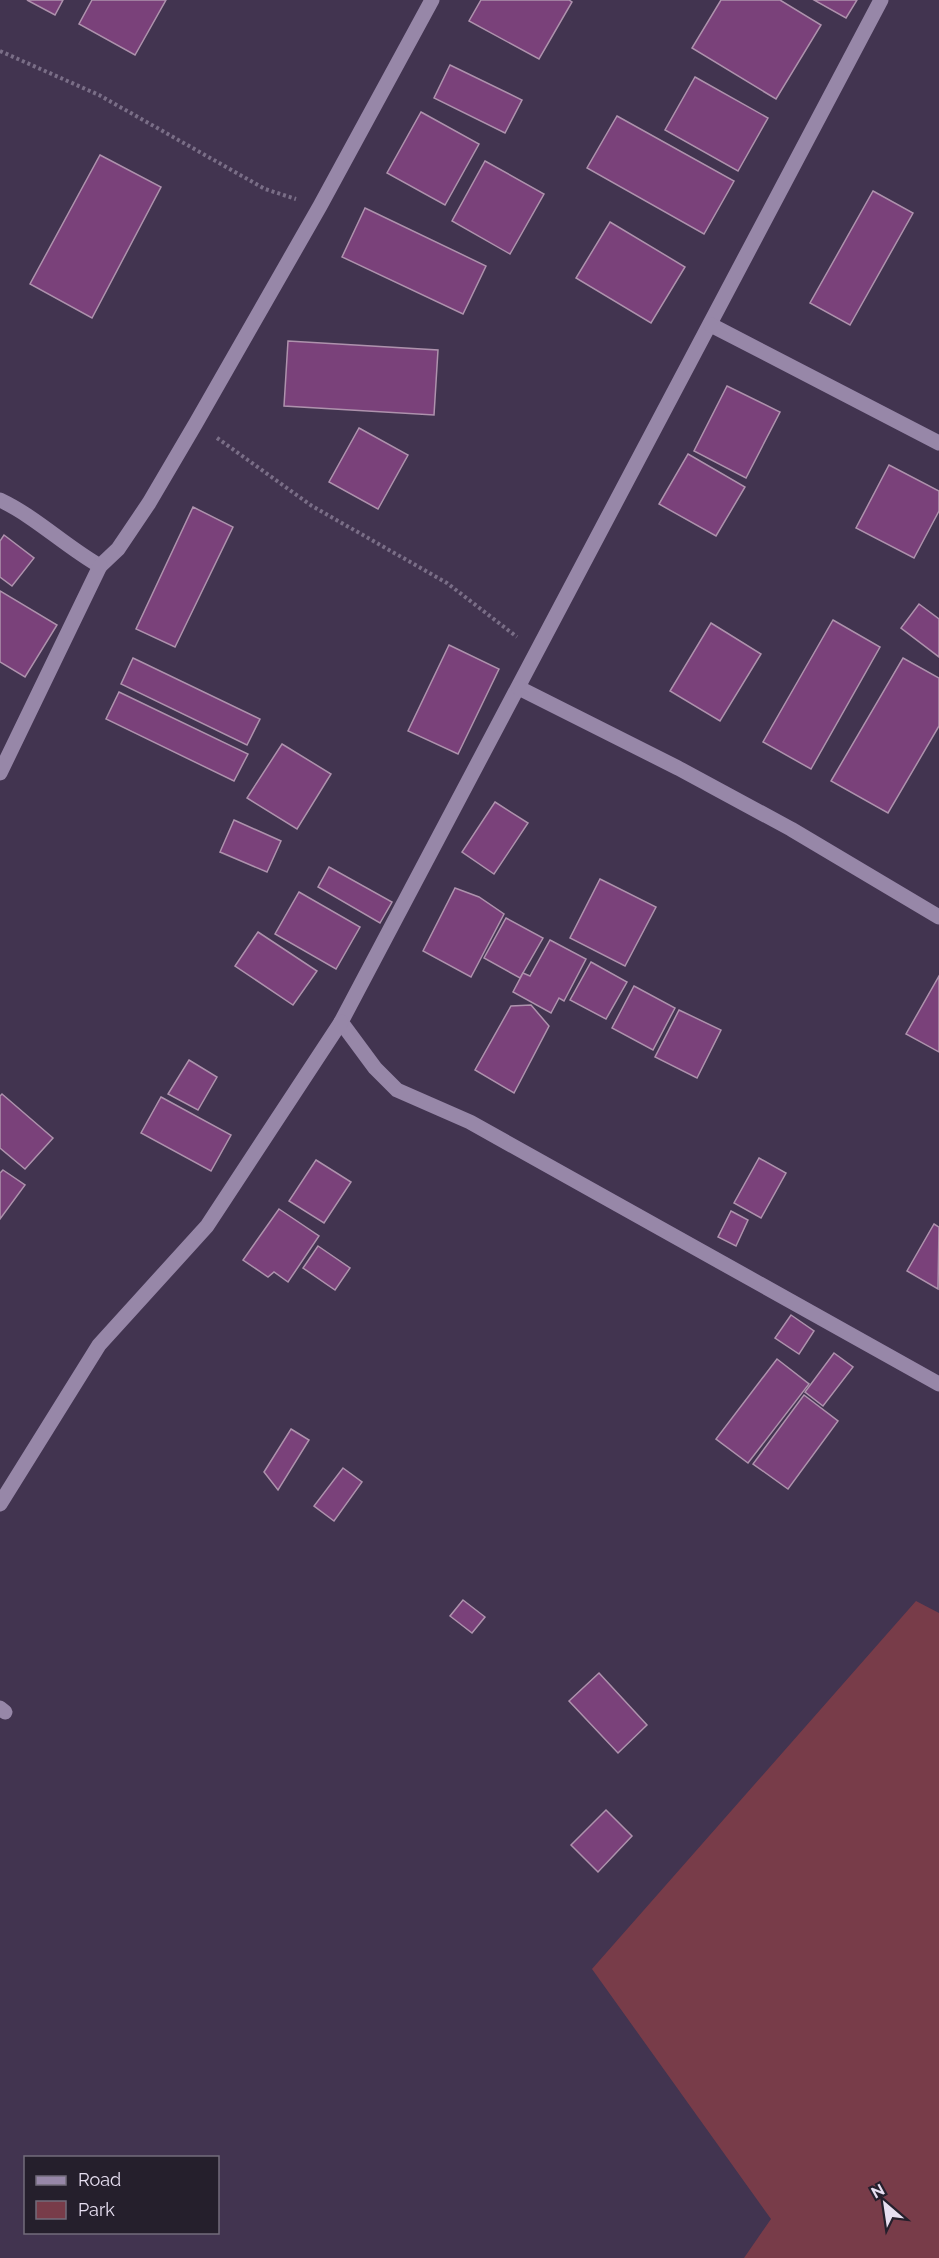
<svg xmlns="http://www.w3.org/2000/svg" width="939" height="2258" font-family="Raleway,sans-serif">
<rect width="100%" height="100%" fill="#423450"/>
<path fill="#783c49" d="M 916,1601 L 939,1613 L 939,2258 L 744,2258 L 771,2219 L 592,1969 Z"/>
<g fill="#7a417a" stroke="#ae92ad" stroke-width="1.5">
<path d="M 27,0 L 63,0 L 55,15 Z"/>
<path d="M 92,0 L 166,0 L 135,55 L 79,24 Z"/>
<path d="M 481,0 L 569,0 L 572,2 L 539,59 L 469,21 Z"/>
<path d="M 721,0 L 780,0 L 821,25 L 776,99 L 692,48 Z"/>
<path d="M 814,0 L 857,0 L 846,18 Z"/>
<path d="M 450,65 L 522,100 L 505,133 L 434,98 Z"/>
<path d="M 695,77 L 768,118 L 738,171 L 665,130 Z"/>
<path d="M 421,112 L 479,144 L 445,205 L 387,173 Z"/>
<path d="M 617,116 L 734,181 L 704,234 L 587,168 Z"/>
<path d="M 100,155 L 161,187 L 92,318 L 30,284 Z"/>
<path d="M 485,161 L 544,194 L 510,254 L 452,221 Z"/>
<path d="M 873,191 L 913,213 L 850,325 L 810,303 Z"/>
<path d="M 365,208 L 486,266 L 463,314 L 342,257 Z"/>
<path d="M 610,222 L 685,267 L 651,323 L 576,278 Z"/>
<path d="M 288,341 L 438,350 L 434,415 L 284,406 Z"/>
<path d="M 727,386 L 780,412 L 746,478 L 694,451 Z"/>
<path d="M 359,428 L 408,455 L 378,509 L 329,482 Z"/>
<path d="M 688,454 L 745,487 L 716,536 L 659,504 Z"/>
<path d="M 889,465 L 939,491 L 939,511 L 914,558 L 856,528 Z"/>
<path d="M 193,507 L 233,527 L 175,647 L 136,629 Z"/>
<path d="M 4,535 L 34,558 L 12,586 L 0,577 L 0,541 Z"/>
<path d="M 0,591 L 57,625 L 25,677 L 0,662 Z"/>
<path d="M 919,604 L 939,619 L 939,657 L 901,628 Z"/>
<path d="M 833,620 L 880,647 L 811,769 L 763,742 Z"/>
<path d="M 711,623 L 761,654 L 720,721 L 670,691 Z"/>
<path d="M 449,645 L 499,669 L 458,754 L 408,731 Z"/>
<path d="M 133,658 L 260,719 L 247,745 L 121,684 Z"/>
<path d="M 903,658 L 939,678 L 939,726 L 888,813 L 831,781 Z"/>
<path d="M 119,692 L 248,754 L 234,781 L 106,719 Z"/>
<path d="M 282,744 L 331,774 L 297,829 L 247,798 Z"/>
<path d="M 495,802 L 528,823 L 494,874 L 462,852 Z"/>
<path d="M 234,820 L 281,841 L 267,872 L 220,852 Z"/>
<path d="M 329,867 L 392,902 L 380,923 L 318,887 Z"/>
<path d="M 600,879 L 656,907 L 625,966 L 570,938 Z"/>
<path d="M 455,888 L 479,897 L 504,914 L 471,977 L 423,951 Z"/>
<path d="M 299,892 L 360,927 L 336,969 L 275,934 Z"/>
<path d="M 506,918 L 543,938 L 520,978 L 484,958 Z"/>
<path d="M 258,932 L 317,971 L 293,1005 L 235,966 Z"/>
<path d="M 550,940 L 586,959 L 564,1001 L 559,998 L 551,1013 L 513,992 L 523,973 L 530,976 Z"/>
<path d="M 591,962 L 627,982 L 606,1019 L 570,1000 Z"/>
<path d="M 939,976 L 939,1052 L 906,1034 Z"/>
<path d="M 634,986 L 675,1008 L 653,1050 L 612,1028 Z"/>
<path d="M 531,1005 L 549,1026 L 514,1093 L 475,1070 L 511,1006 Z"/>
<path d="M 679,1010 L 721,1030 L 697,1078 L 655,1057 Z"/>
<path d="M 189,1060 L 217,1077 L 198,1110 L 168,1094 Z"/>
<path d="M 2,1094 L 53,1138 L 25,1169 L 0,1148 L 0,1096 Z"/>
<path d="M 161,1097 L 231,1135 L 211,1171 L 141,1133 Z"/>
<path d="M 759,1158 L 786,1173 L 761,1218 L 734,1203 Z"/>
<path d="M 316,1160 L 351,1182 L 324,1223 L 289,1201 Z"/>
<path d="M 3,1170 L 25,1185 L 0,1219 L 0,1173 Z"/>
<path d="M 279,1209 L 319,1236 L 288,1282 L 274,1272 L 268,1277 L 243,1260 Z"/>
<path d="M 731,1211 L 748,1220 L 736,1246 L 718,1237 Z"/>
<path d="M 934,1224 L 939,1227 L 938,1289 L 907,1271 Z"/>
<path d="M 318,1246 L 350,1268 L 335,1290 L 303,1268 Z"/>
<path d="M 791,1315 L 814,1331 L 799,1354 L 775,1338 Z"/>
<path d="M 834,1353 L 853,1367 L 823,1406 L 805,1392 Z"/>
<path d="M 777,1359 L 809,1384 L 748,1463 L 716,1439 Z"/>
<path d="M 804,1395 L 838,1421 L 788,1489 L 753,1464 Z"/>
<path d="M 291,1429 L 309,1440 L 278,1490 L 264,1472 Z"/>
<path d="M 343,1468 L 362,1482 L 334,1521 L 314,1506 Z"/>
<path d="M 463,1600 L 485,1617 L 472,1633 L 450,1616 Z"/>
<path d="M 599,1673 L 647,1725 L 618,1753 L 569,1701 Z"/>
<path d="M 606,1810 L 632,1836 L 598,1872 L 571,1845 Z"/>
</g>
<g fill="none" stroke-linecap="round" stroke-linejoin="round">
<g stroke="#7a6e87" stroke-width="4" stroke-dasharray="3 3" stroke-linecap="butt">
<path d="M 0,51 L 99,95 L 265,189 L 296,199"/>
<path d="M 217,438 L 312,506 L 447,583 L 517,637"/>
</g>
<g stroke="#9787a8" stroke-width="15">
<path d="M 881,0 L 341,1022 L 375,1068 L 397,1090 L 470,1122 L 939,1384"/>
<path d="M 711,325 L 939,443"/>
<path d="M 0,500 C 36,517 65,546 100,566 L 118,549 L 149,503 L 196,423 L 320,206 L 432,0"/>
<path d="M 519,688 L 678,768 L 791,829 L 939,917"/>
<path d="M 0,773 L 100,566"/>
<path d="M 0,1504 L 99,1345 L 207,1226 L 341,1022"/>
<path d="M 0,1708 L 5,1712"/>
</g>
</g>
<rect x="24" y="2156" width="195" height="78" fill="#251f2c" stroke="#736c7b" stroke-width="1.5"/>
<rect x="36" y="2176" width="30" height="9" fill="#9787a8" stroke="#736c7b" stroke-width="1.5"/>
<text x="78" y="2186" font-size="18" fill="#e7dff1">Road</text>
<rect x="36" y="2201" width="30" height="18" fill="#783c49" stroke="#736c7b" stroke-width="1.5"/>
<text x="78" y="2216" font-size="18" fill="#e7dff1">Park</text>
<g transform="translate(885 2204) rotate(331)" stroke="#251f2c" stroke-width="4.5" paint-order="stroke">
<path d="M0-4.5L10 22L0 15L-10 22Z" fill="#e7dff1"/>
<text y="-9" font-size="16" font-weight="bold" text-anchor="middle" fill="#e7dff1">N</text>
</g>
</svg>
